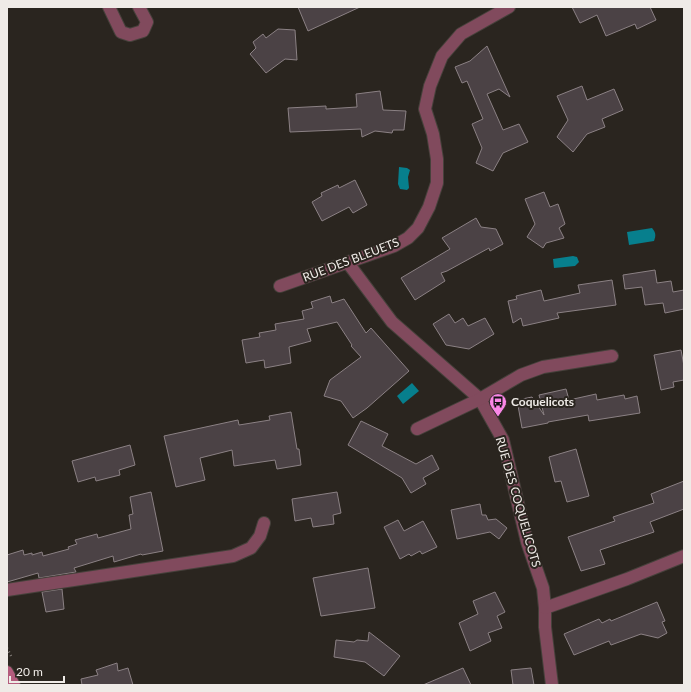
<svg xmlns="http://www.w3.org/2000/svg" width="691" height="692" font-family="Lato,sans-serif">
<rect width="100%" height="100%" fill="#2a251f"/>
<g fill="#077f8d">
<path d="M 399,167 L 407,168 L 410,170 L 408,177 L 409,188 L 407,190 L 400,189 L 398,184 Z"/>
<path d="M 652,228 C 656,233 656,235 654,241 L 629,245 L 627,232 Z"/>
<path d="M 573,256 L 577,257 L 579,262 L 575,266 L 554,268 L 553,259 Z"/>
<path d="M 412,383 L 419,391 L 403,404 L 397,396 Z"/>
</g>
<g fill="#4b4245" stroke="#8b8184">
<path d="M 298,7 L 360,7 L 308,31 Z"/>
<path d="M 572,7 L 650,7 L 656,20 L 637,29 L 635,24 L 606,36 L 597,15 L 580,23 Z"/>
<path d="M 278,29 L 295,30 L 297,60 L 285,59 L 266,73 L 250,54 L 256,48 L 253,42 L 263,34 L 266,38 Z"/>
<path d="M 487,46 L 510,97 L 499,89 L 487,94 L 503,130 L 519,124 L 528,142 L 503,153 L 493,171 L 476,163 L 482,148 L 472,124 L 483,119 L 467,81 L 462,83 L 455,67 L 470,61 Z"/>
<path d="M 582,86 L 587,100 L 614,89 L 623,110 L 602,119 L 605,127 L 587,134 L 573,152 L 557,137 L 568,120 L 557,96 Z"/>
<path d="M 380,91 L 383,110 L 406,111 L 404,130 L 393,130 L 392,133 L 375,131 L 362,137 L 361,129 L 290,132 L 288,108 L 326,106 L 326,109 L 357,107 L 356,94 Z"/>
<path d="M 355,180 L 367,205 L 353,213 L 349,207 L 322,221 L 312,202 L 322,196 L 321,193 L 338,185 L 339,188 Z"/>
<path d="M 544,192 L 550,207 L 558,204 L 565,224 L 559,228 L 564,238 L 546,243 L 543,248 L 527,237 L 535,224 L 525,199 Z"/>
<path d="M 476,218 L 481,227 L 496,229 L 503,244 L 490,251 L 489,248 L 447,271 L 441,273 L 445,281 L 415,300 L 401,278 L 450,249 L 442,238 Z"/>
<path d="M 655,270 L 657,283 L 671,281 L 673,292 L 684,290 L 684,309 L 665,313 L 663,303 L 645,305 L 642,287 L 625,289 L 623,275 Z"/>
<path d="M 612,280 L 616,305 L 557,313 L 559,318 L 523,326 L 521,318 L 513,323 L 508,301 L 517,299 L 516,296 L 541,290 L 544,301 L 580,293 L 578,285 Z"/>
<path d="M 330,296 L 332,303 L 344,299 L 366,333 L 371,328 L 409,371 L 367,408 L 353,418 L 341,401 L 324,396 L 330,380 L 361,357 L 351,346 L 352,345 L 337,322 L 307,329 L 311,341 L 289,347 L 291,363 L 265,368 L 264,360 L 246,363 L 242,340 L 260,337 L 259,333 L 276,330 L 275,324 L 304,319 L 302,311 L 313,308 L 311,302 Z"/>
<path d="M 449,314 L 455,323 L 463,318 L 468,326 L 485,318 L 494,334 L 469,349 L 446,345 L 433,324 Z"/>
<path d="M 681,350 L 684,366 L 684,380 L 673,382 L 674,387 L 661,390 L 654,355 Z"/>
<path d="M 566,389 L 569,400 L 596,394 L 597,400 L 624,395 L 625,399 L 637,396 L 640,413 L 589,421 L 588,415 L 548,422 L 548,423 L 522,428 L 517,400 L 532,397 L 544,415 L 539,395 Z"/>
<path d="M 291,412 L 297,449 L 299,449 L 301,465 L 277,469 L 275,460 L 234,466 L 232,450 L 200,458 L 205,480 L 176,487 L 164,436 L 238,420 L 239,425 L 270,420 L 269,416 Z"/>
<path d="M 361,421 L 388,434 L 382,446 L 416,464 L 432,455 L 439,469 L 423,478 L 426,484 L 411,493 L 402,478 L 348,445 Z"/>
<path d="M 130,445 L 135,465 L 119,470 L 120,475 L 96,481 L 95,477 L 78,482 L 72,461 Z"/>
<path d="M 576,449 L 589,496 L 567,502 L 561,481 L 555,482 L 549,457 Z"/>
<path d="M 684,481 L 684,509 L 650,522 L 654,532 L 600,550 L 605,564 L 581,571 L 568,537 L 615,521 L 613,517 L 654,503 L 651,494 Z"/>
<path d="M 151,492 L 163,551 L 142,555 L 141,554 L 114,562 L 113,556 L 74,568 L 76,572 L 39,578 L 38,573 L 7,582 L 7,555 L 23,550 L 24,555 L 32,553 L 32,555 L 42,552 L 43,556 L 69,549 L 68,547 L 77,544 L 75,540 L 97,534 L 98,538 L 131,529 L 129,515 L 133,514 L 130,497 Z"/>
<path d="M 337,492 L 341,513 L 333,515 L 334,524 L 313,527 L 311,518 L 295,521 L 292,499 Z"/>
<path d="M 480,504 L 482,515 L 486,515 L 488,520 L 496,519 L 507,528 L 499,539 L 490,532 L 457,539 L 451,510 Z"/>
<path d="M 398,520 L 404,531 L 423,521 L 437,547 L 422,554 L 420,551 L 411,556 L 409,554 L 400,559 L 384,527 Z"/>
<path d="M 368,568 L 375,608 L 321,616 L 313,578 Z"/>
<path d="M 62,589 L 64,609 L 46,612 L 42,592 Z"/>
<path d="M 495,592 L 505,612 L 497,616 L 502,628 L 488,633 L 491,641 L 470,651 L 459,623 L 478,614 L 473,601 Z"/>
<path d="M 657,602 L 665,621 L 662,622 L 667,633 L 658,638 L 641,634 L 611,645 L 609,641 L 574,655 L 564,634 L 599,619 L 602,623 L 610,619 L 611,621 Z"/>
<path d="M 369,632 L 400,656 L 384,676 L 365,662 L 334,657 L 336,640 L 354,642 L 357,640 L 368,641 Z"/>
<path d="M 117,663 L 118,671 L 128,668 L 133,685 L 82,685 L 81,679 L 98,675 L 96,670 Z"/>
<path d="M 463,668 L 471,685 L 423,685 Z"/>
<path d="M 531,668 L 534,685 L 513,685 L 511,670 Z"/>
</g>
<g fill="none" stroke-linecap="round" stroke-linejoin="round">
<g stroke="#46413b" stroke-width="14">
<g id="street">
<path d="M 109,7 L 121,32 L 130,35 L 143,31 L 147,22 L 139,7"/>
<path d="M 348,263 L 392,322 L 480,399 L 503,440 L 527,542 L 543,588 L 545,608 L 545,627 L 552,685"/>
<path d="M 280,286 L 394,246 L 408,238 L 418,228 L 429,207 L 437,183 L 437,159 L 433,134 L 425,109 L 430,86 L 442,56 L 461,34 L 509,7"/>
<path d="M 417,429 L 480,399 L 521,375 L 543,367 L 612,356"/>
<path d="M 7,590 L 233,556 L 251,548 L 260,536 L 264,523"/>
<path d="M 545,608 L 627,579 L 684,556"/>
</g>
</g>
<g stroke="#46413b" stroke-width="14">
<path id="secondary" d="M 7,672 L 14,685"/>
</g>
<path stroke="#837e79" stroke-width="2.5" stroke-dasharray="1 3" stroke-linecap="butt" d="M 7,648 L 12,658"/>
<use href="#street" stroke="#814a5d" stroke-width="12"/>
<use href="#secondary" stroke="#b45c7d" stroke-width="12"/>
</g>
<defs>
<g id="bus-pin" transform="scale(0.9)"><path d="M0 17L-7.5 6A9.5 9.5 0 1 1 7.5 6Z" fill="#fa87e7" stroke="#2a251f"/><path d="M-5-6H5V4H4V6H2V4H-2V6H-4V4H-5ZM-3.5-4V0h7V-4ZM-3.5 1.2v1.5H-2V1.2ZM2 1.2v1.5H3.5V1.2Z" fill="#111"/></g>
</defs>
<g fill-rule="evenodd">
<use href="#bus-pin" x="498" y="402"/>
</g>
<g text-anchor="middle" stroke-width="4" stroke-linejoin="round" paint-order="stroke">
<g font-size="12" fill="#efebe7" stroke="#2a251f">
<text transform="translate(351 260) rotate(-21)" y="4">RUE DES BLEUETS</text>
<text transform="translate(518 502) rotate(74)" y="4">RUE DES COQUELICOTS</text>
</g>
<g font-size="12" font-weight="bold" fill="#efebe7" stroke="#2a251f" text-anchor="start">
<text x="511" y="406">Coquelicots</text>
</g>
</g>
<rect width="691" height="692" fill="none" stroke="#efebe7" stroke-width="16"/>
<path d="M10 676v6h54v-6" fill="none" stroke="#efebe7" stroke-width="2"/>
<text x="16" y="676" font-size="12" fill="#efebe7" stroke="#2a251f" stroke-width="3" paint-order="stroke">20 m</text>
</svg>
